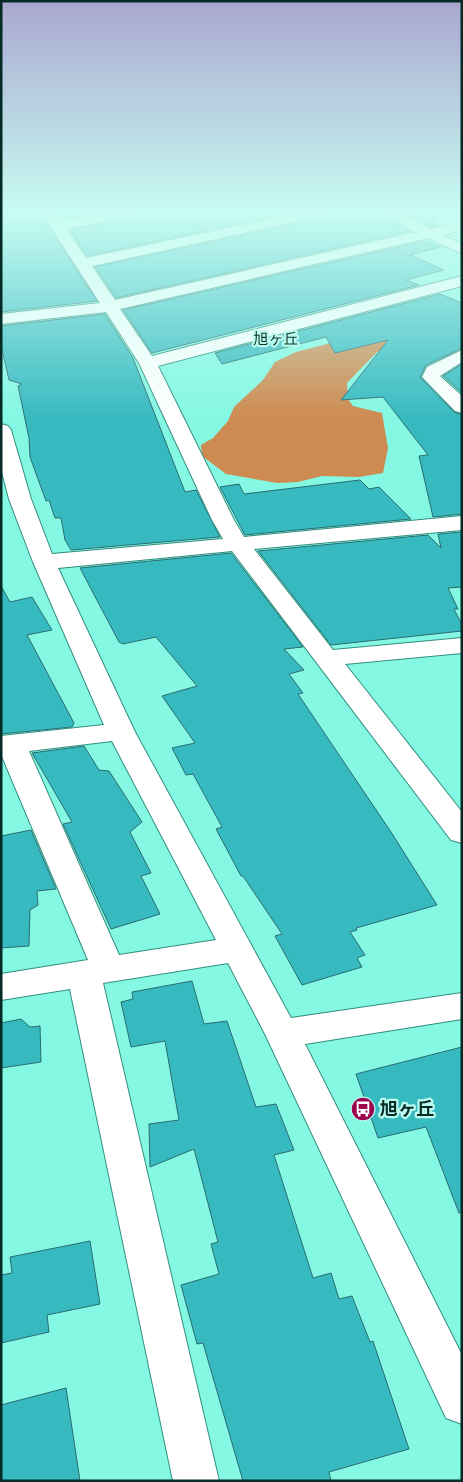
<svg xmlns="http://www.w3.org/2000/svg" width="463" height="1482" font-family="'Asap Condensed','Noto Sans JP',sans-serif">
<rect width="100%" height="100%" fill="#85f8e3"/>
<path fill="#cd8b51" d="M 399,308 L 399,345 L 377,352 L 347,383 L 348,399 L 353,406 L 382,413 L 388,448 L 383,473 L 359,477 L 322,476 L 298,482 L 277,483 L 226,474 L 202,456 L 201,445 L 213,438 L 228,421 L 234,407 L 263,380 L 275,362 L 296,352 L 354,337 L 379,317 L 382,309 Z"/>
<g fill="#37b9c0" stroke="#2b6c70">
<path d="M 1,212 L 39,212 L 97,301 L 1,312 Z"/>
<path d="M 57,212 L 101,212 L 62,220 Z"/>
<path d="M 139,212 L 294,212 L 87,256 L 70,230 L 130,218 Z"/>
<path d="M 331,212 L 378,212 L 410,231 L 116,298 L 95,267 L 322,218 Z"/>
<path d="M 402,212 L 435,212 L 436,226 L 431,227 Z"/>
<path d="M 425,241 L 441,247 L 410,255 L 444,270 L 406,280 L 419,285 L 152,353 L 123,310 Z"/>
<path d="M 440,294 L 462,303 L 462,348 L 426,365 L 420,377 L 454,412 L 462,415 L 462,514 L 433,517 L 419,456 L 428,455 L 383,397 L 341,400 L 388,340 L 335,353 L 326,337 L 222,364 L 215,353 Z"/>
<path d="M 105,314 L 133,358 L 185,492 L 196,490 L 220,537 L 71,550 L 65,540 L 61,518 L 55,518 L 49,500 L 46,501 L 30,457 L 29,438 L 18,386 L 22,384 L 9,380 L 1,345 L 1,326 Z"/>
<path d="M 462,364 L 462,393 L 443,376 Z"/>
<path d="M 360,480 L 369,489 L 379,487 L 411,519 L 245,535 L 220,487 L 239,484 L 244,494 Z"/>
<path d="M 462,532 L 462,587 L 448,588 L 458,609 L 454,609 L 462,625 L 462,631 L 331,645 L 258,551 L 428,535 L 441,548 L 438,534 Z"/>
<path d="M 231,553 L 303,647 L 284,649 L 304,670 L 289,674 L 303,693 L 298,694 L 391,832 L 437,905 L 356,928 L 357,930 L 350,932 L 365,955 L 357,958 L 362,967 L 302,985 L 275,936 L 282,934 L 243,876 L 241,876 L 216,829 L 222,827 L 193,774 L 186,775 L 172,748 L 195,743 L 162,696 L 197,686 L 156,637 L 123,644 L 119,642 L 80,568 Z"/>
<path d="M 1,586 L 10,602 L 32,597 L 52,630 L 27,635 L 74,723 L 72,727 L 1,734 Z"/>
<path d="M 84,746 L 99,770 L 109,771 L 142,822 L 130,832 L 151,873 L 141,876 L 160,914 L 111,929 L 63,824 L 72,822 L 32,753 Z"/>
<path d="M 31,830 L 56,889 L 37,891 L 38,905 L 30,910 L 29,946 L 1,948 L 1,836 Z"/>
<path d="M 192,981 L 204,1024 L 227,1021 L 256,1107 L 276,1104 L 294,1150 L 274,1155 L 313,1278 L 331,1273 L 339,1299 L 352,1296 L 370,1342 L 373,1341 L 409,1449 L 329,1472 L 331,1481 L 243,1481 L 203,1343 L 197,1344 L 181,1285 L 219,1274 L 211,1244 L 218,1242 L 194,1149 L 150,1167 L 149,1124 L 179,1120 L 165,1041 L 131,1047 L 121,1002 L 133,999 L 132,992 Z"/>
<path d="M 21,1019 L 30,1027 L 40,1026 L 41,1062 L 1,1068 L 1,1023 Z"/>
<path d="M 462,1047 L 462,1213 L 459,1213 L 426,1127 L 378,1138 L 356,1074 Z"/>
<path d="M 90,1241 L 100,1304 L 47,1315 L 49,1332 L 1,1343 L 1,1275 L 12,1273 L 10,1257 Z"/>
<path d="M 66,1388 L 80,1481 L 1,1481 L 1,1405 Z"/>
</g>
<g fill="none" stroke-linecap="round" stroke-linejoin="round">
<g stroke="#338e7f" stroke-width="2">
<g id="minor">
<path d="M 41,212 L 55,212 L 61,222 L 110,212 L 137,212 L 130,216 L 67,229 L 86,258 L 303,212 L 329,212 L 322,216 L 92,266 L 115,300 L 416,232 L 380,212 L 398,212 L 431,229 L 462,222 L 462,230 L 443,235 L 462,244 L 462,254 L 428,238 L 120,309 L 152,356 L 462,276 L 462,286 L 158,366 L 234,520 L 244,537 L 462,516 L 462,530 L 254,549 L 333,650 L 462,638 L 462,653 L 345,664 L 462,812 L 462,843 L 451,840 L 232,551 L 58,568 L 135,732 L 291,1018 L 462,993 L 462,1019 L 305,1044 L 462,1355 L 462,1424 L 446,1418 L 265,1034 L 228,963 L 103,983 L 219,1481 L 173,1481 L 70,989 L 1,1000 L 1,974 L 88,960 L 1,754 L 1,736 L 104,725 L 33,562 L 9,499 L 1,468 L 1,424 L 8,426 L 11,430 L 31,499 L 52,554 L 223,539 L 212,520 L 139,363 L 106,312 L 1,324 L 1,314 L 100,303 ZM 112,741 L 216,940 L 119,955 L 29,751 Z"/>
<path d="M 462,350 L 462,362 L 440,376 L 462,396 L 462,413 L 455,411 L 422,377 L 427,367 Z"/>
</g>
</g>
<use href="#minor" fill="#fff" fill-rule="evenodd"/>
</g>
<linearGradient id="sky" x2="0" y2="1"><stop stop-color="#a9a7d0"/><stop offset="0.51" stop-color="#c8fcf2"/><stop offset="1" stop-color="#c8fcf2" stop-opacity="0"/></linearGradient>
<rect width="463" height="419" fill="url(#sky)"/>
<defs>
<g id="bus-disc" transform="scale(1.25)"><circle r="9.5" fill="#9c0450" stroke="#bcfcef"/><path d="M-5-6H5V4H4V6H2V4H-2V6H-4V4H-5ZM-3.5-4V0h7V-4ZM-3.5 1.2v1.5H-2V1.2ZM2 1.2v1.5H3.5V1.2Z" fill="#fff"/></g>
</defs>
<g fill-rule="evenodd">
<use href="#bus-disc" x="363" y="1109"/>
</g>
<g text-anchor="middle" stroke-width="4.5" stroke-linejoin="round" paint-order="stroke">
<g font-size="15" fill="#0c322c" stroke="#bcfcef">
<text x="276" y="344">旭ヶ丘</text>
</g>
<g font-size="18" font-weight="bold" fill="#042b25" stroke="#bcfcef" text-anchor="start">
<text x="380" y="1115">旭ヶ丘</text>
</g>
</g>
<rect width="463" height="1482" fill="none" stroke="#042b25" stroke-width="5"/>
</svg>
